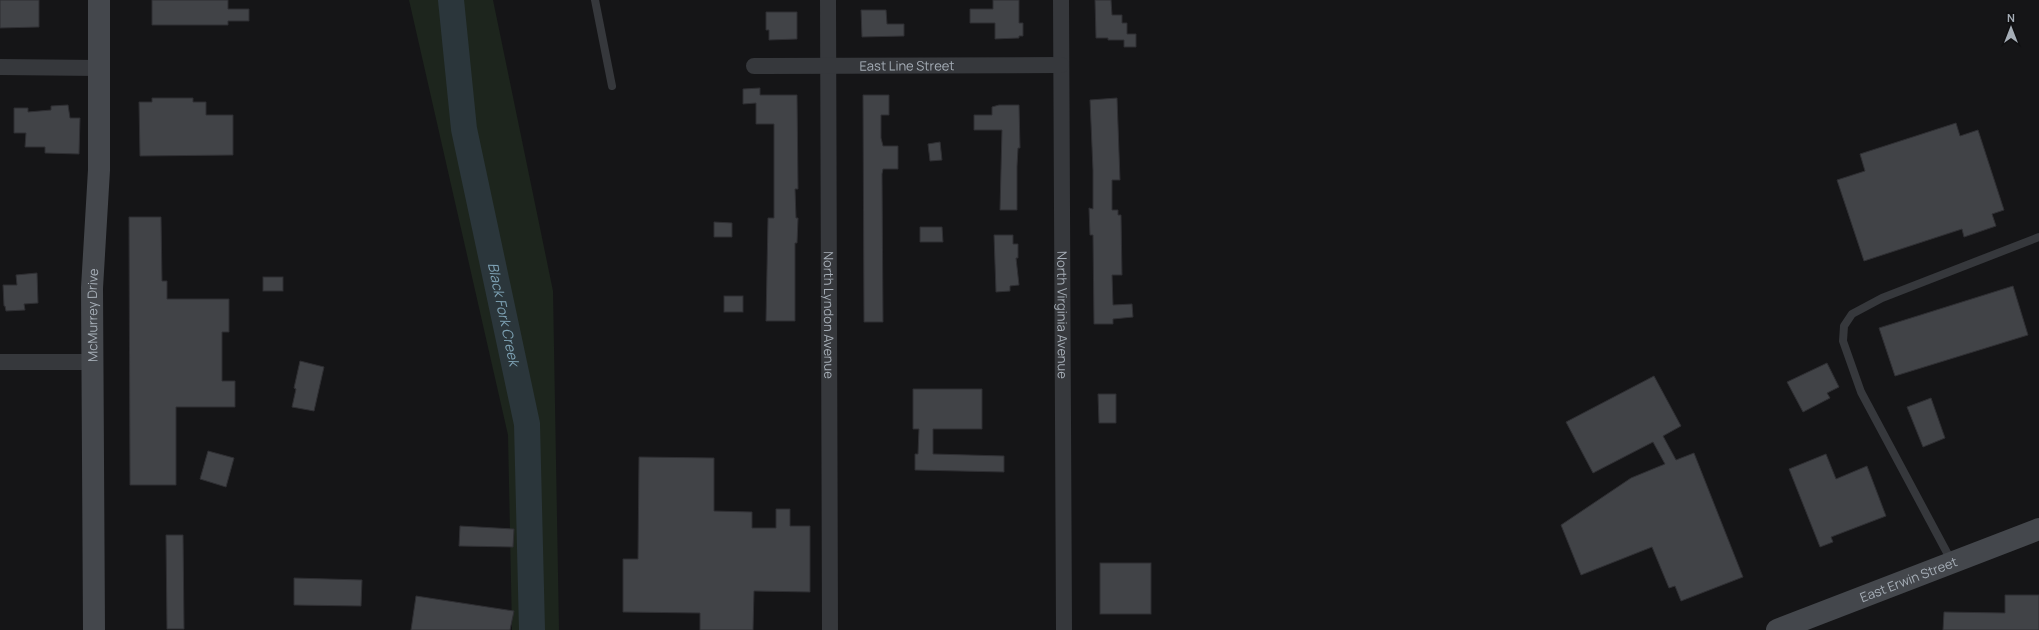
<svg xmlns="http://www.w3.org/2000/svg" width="2039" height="630" font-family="Manrope,sans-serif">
<rect width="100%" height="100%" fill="#151517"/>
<path fill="#1d251d" d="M 409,0 L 493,0 L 553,291 L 559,630 L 512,630 L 508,435 Z"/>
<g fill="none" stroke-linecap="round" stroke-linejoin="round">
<path stroke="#2b363b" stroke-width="26" id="s1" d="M 451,0 L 464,129 L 527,424 L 532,630"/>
</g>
<g fill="#414347" stroke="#2f2f33">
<path d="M 0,0 L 39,0 L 39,27 L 0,28 Z"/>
<path d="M 152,0 L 228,0 L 228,9 L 249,9 L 249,21 L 228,21 L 228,25 L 152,25 Z"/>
<path d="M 993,0 L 1019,0 L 1019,23 L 1023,23 L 1023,36 L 1019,36 L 1019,38 L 995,39 L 995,23 L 970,23 L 970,9 L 993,9 Z"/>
<path d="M 1095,0 L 1111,0 L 1112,15 L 1122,15 L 1122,23 L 1127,23 L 1127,34 L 1136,34 L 1136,47 L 1124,47 L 1124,40 L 1108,40 L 1108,38 L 1096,38 Z"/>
<path d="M 861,10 L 886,10 L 887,24 L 904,24 L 904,36 L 862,37 Z"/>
<path d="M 766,12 L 797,12 L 797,39 L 769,40 L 769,30 L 766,30 Z"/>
<path d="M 760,88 L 760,95 L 797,95 L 798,189 L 795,189 L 796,218 L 798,218 L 797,243 L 795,243 L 795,321 L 766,321 L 768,218 L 774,218 L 774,124 L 756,124 L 756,103 L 743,104 L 743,89 Z"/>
<path d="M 863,95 L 889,95 L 889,115 L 881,115 L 881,138 L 883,146 L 898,146 L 898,169 L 883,169 L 882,174 L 883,322 L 864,322 Z"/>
<path d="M 152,98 L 193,98 L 193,102 L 206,102 L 206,115 L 233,115 L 233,155 L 140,156 L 139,102 L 152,102 Z"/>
<path d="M 1117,98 L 1120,180 L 1112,180 L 1112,210 L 1118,210 L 1118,215 L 1121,215 L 1122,275 L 1112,275 L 1113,305 L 1132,304 L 1133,317 L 1113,319 L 1113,324 L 1094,324 L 1093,235 L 1090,235 L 1089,208 L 1093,209 L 1093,170 L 1090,100 Z"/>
<path d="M 68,105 L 70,118 L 80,118 L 79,154 L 45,153 L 45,147 L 25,147 L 26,133 L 14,133 L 14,108 L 28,108 L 28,112 L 51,110 L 51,106 Z"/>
<path d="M 999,105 L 1019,105 L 1020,148 L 1018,148 L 1017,166 L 1017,210 L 1000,210 L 1002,130 L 974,130 L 974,115 L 992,115 L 992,107 Z"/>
<path d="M 1956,123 L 1960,136 L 1978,130 L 2004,210 L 1992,214 L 1996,226 L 1964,237 L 1962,229 L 1864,261 L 1837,180 L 1865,171 L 1860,154 Z"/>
<path d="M 940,142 L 942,160 L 930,161 L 928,144 Z"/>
<path d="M 129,217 L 161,217 L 162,281 L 167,281 L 167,299 L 229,299 L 229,332 L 222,332 L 222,381 L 235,381 L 235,407 L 176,407 L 176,485 L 130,485 Z"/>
<path d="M 714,222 L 732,223 L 732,237 L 714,237 Z"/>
<path d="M 920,227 L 942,227 L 943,242 L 920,242 Z"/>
<path d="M 994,235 L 1013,235 L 1013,244 L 1018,244 L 1018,258 L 1016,258 L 1019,285 L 1010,286 L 1010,291 L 996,292 Z"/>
<path d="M 37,273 L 38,303 L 24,304 L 25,310 L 6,311 L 5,306 L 4,306 L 3,285 L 17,285 L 16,275 Z"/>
<rect x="263" y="277" width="20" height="14"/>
<path d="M 2013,286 L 2028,335 L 1895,376 L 1879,328 Z"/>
<rect x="724" y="296" width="19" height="16"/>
<path d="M 300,361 L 324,367 L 314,411 L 292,407 L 296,389 L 294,388 Z"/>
<path d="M 1827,363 L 1839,387 L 1827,393 L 1830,398 L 1803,412 L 1787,382 Z"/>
<path d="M 1654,376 L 1681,426 L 1663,436 L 1676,460 L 1694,453 L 1743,577 L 1681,601 L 1675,586 L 1669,588 L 1652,547 L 1581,575 L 1561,525 L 1631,478 L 1665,464 L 1653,442 L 1593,473 L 1566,422 Z"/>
<path d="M 913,389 L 982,389 L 982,429 L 933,429 L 933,454 L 1004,456 L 1004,472 L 915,470 L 915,454 L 918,454 L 919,429 L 913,429 Z"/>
<path d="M 1098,394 L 1116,394 L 1116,423 L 1099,423 Z"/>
<path d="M 1931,398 L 1945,438 L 1923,447 L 1907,407 Z"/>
<path d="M 208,451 L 234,458 L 226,487 L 200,479 Z"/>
<path d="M 1826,454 L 1836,479 L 1867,466 L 1886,516 L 1831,537 L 1833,542 L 1820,547 L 1789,469 Z"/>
<path d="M 639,457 L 714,458 L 714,511 L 752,512 L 752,528 L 776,528 L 776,509 L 790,509 L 790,526 L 810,526 L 810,592 L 754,591 L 753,630 L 700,630 L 700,613 L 623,612 L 623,559 L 638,559 Z"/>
<path d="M 460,526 L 514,529 L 513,547 L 459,546 Z"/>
<path d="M 166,535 L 183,535 L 184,629 L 167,629 Z"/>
<rect x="1100" y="563" width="51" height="51"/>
<path d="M 294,578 L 362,580 L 361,606 L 294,605 Z"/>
<path d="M 2005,595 L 2039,595 L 2039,630 L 1943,630 L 1944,612 L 2005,613 Z"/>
<path d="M 416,596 L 514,611 L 510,630 L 411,630 Z"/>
</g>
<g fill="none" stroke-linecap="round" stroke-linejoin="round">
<g stroke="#36383c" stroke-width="8">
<path d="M 595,0 L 612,86"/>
<path d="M 1952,562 L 1861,392 L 1843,341 L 1844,326 L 1852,314 L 1882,298 L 2039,237"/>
</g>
<g stroke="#36383c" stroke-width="16">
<path id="s2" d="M 828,0 L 830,630"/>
<path id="s3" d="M 1061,0 L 1064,630"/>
<path id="s4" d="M 754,66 L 1061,65"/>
<path d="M 0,67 L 99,68"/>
<path d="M 0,362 L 92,362"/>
</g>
<g stroke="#44474c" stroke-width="22">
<path id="s5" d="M 94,630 L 92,288 L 99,170 L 99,0"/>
<path id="s6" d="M 1777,630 L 2039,529"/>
</g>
</g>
<g text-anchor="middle" stroke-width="4" stroke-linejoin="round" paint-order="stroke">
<g font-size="13" fill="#a6aeb7" stroke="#101012">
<text dy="5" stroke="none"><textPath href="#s4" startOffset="153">East Line Street</textPath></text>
<text dy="5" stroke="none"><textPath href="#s5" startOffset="315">McMurrey Drive</textPath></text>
<text dy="5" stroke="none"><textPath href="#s2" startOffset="315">North Lyndon Avenue</textPath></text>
<text dy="5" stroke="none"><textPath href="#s3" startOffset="315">North Virginia Avenue</textPath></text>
<text dy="5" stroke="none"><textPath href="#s6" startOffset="141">East Erwin Street</textPath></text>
</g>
<g font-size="14" font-style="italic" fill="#7da1b3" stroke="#101012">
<text dy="5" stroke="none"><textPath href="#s1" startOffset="319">Black Fork Creek</textPath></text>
</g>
</g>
<g transform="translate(2011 28)" stroke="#101012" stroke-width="3" paint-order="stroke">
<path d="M0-3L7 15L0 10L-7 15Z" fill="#a6aeb7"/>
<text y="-6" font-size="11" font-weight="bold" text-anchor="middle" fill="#a6aeb7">N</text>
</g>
</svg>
